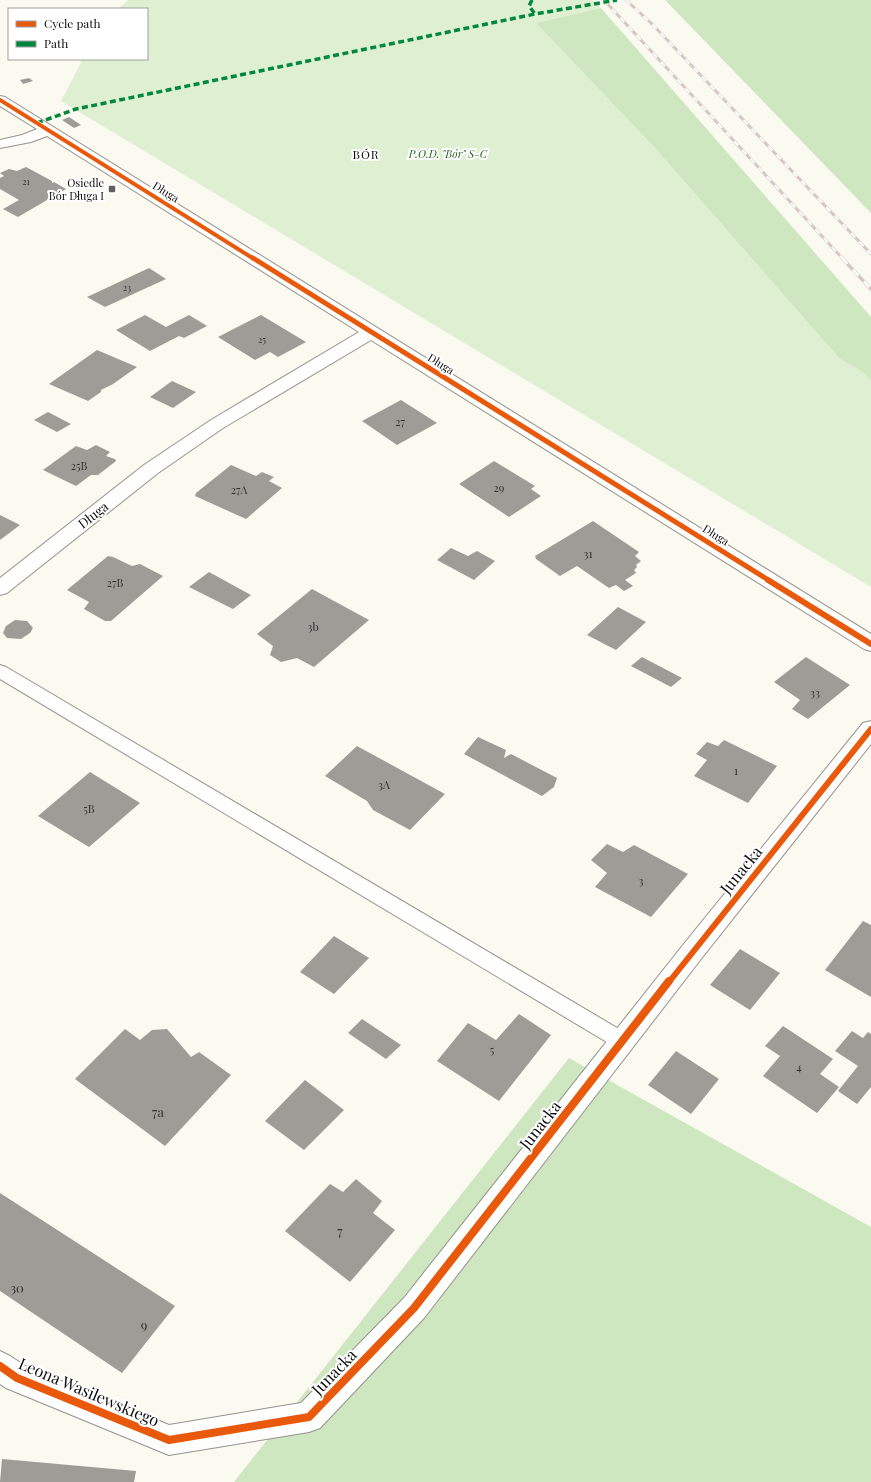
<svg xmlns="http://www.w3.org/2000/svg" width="871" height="1482" font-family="'Playfair Display',serif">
<rect width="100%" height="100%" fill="#fafaf1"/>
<path fill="#dff0d2" d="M 128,0 L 593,0 L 601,8 L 536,23 L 654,147 L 839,358 L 864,373 L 871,381 L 871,587 L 61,101 L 83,59 L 147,59 L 147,9 L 118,9 Z"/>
<g fill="#cfe7c0">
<path d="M 665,0 L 871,0 L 871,213 Z"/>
<path d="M 601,8 L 871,317 L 871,381 L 864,373 L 839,358 L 654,147 L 536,23 Z"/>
<path d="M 569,1058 L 871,1227 L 871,1482 L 234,1482 Z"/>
</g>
<g fill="#9d9c97">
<path d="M 29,78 L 33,81 L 23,84 L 20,80 Z"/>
<path d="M 69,117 L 81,125 L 74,128 L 62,120 Z"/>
<path d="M 26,167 L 52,181 L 52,183 L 54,182 L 66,189 L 18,217 L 3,209 L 19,200 L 0,189 L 0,178 L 4,176 L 0,173 L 9,169 L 17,171 Z"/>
<path d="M 149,268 L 166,279 L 105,307 L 87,297 Z"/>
<path d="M 145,315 L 166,327 L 189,315 L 207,326 L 184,338 L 179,336 L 150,351 L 116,330 Z"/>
<path d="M 261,315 L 306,342 L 278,357 L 270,352 L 255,360 L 218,337 Z"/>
<path d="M 97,350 L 137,367 L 113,384 L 101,390 L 101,392 L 88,401 L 49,384 Z"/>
<path d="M 172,381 L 196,392 L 173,408 L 150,397 Z"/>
<path d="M 401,400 L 437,423 L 397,445 L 362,421 Z"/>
<path d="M 48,412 L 71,424 L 57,432 L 34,420 Z"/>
<path d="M 96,445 L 110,452 L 106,456 L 115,459 L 116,461 L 98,475 L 91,475 L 76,486 L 43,470 L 76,446 L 87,450 Z"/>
<path d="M 494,461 L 535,486 L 531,489 L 541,496 L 509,517 L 459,484 Z"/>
<path d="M 231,465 L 256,476 L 262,472 L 274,477 L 269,481 L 282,488 L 246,519 L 195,496 L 196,493 Z"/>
<path d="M 0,515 L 20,525 L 0,540 Z"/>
<path d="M 593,521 L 639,552 L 635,556 L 641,561 L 636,565 L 637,567 L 634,570 L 636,573 L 625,580 L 633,586 L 624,591 L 616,585 L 609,588 L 577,566 L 560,576 L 536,559 L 535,556 Z"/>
<path d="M 451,548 L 468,556 L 477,551 L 495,561 L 474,580 L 437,560 Z"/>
<path d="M 108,556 L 113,557 L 132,566 L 140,564 L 163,576 L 111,621 L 105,621 L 84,609 L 89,602 L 67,590 Z"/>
<path d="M 209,572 L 251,595 L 233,609 L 189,587 Z"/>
<path d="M 312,589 L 369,620 L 314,667 L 297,658 L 281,662 L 270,655 L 273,646 L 257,634 Z"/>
<path d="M 618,607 L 646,622 L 616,650 L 587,635 Z"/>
<path d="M 15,620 L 27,621 L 33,628 L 30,633 L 21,639 L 7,638 L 3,633 L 6,626 Z"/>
<path d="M 642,657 L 682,678 L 671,687 L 631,666 Z"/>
<path d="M 806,657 L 850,685 L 808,719 L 792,709 L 800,700 L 774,682 Z"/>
<path d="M 478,737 L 506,750 L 504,758 L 511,754 L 557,778 L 554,787 L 542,796 L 464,754 Z"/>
<path d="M 724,740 L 777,766 L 748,803 L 694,776 L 707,760 L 696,754 L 707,742 L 718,746 Z"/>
<path d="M 357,746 L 445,794 L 410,830 L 373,810 L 367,801 L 325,776 Z"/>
<path d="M 90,772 L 140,803 L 89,847 L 38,816 Z"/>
<path d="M 607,844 L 623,852 L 634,845 L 688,874 L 651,917 L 595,887 L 607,873 L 591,860 Z"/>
<path d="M 863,921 L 871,925 L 871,997 L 825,970 Z"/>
<path d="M 334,936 L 369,958 L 334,994 L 300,972 Z"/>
<path d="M 740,949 L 780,973 L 750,1010 L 710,985 Z"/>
<path d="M 519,1014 L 551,1035 L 499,1101 L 437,1061 L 468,1023 L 496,1040 Z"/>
<path d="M 362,1019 L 401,1045 L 386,1059 L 348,1033 Z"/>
<path d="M 783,1026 L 833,1059 L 820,1074 L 839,1087 L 817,1113 L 763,1076 L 780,1056 L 765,1046 Z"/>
<path d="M 125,1029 L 140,1040 L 152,1030 L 167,1029 L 191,1057 L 199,1052 L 231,1075 L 165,1146 L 75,1079 Z"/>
<path d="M 852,1031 L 863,1038 L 868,1032 L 871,1034 L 871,1087 L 857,1104 L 838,1091 L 858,1066 L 835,1051 Z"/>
<path d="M 676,1051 L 719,1079 L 691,1114 L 648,1085 Z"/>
<path d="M 305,1080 L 344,1110 L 304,1150 L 265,1121 Z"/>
<path d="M 356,1179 L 382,1201 L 373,1213 L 395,1230 L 350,1282 L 285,1231 L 330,1184 L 343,1192 Z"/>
<path d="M 0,1193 L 175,1306 L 122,1373 L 0,1291 Z"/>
<path d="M 2,1459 L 136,1471 L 134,1482 L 0,1482 Z"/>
</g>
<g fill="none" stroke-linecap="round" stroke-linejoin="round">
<g stroke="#93938f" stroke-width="2">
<path id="lane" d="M 0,665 L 6,667 L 629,1035 L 632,1041 L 629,1047 L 622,1049 L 615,1047 L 0,679 Z"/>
</g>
<g stroke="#93938f" stroke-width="2">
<g id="street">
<path d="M 0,96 L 5,97 L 871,634 L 871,651 L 864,649 L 371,340 L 223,428 L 158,473 L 7,593 L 0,595 L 0,578 L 144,465 L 211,420 L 359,332 L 47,136 L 31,142 L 0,148 L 0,140 L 22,135 L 37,129 L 0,106 Z"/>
<path d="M 871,721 L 871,744 L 701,959 L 424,1318 L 320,1428 L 309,1432 L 169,1455 L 6,1388 L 0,1384 L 0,1351 L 10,1356 L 27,1367 L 169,1425 L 301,1403 L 404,1298 L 683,945 L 863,723 Z"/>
</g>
</g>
<use href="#lane" fill="#fefefd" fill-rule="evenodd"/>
<use href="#street" fill="#fefefd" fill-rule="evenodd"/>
<g stroke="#d6c7c4" stroke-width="3">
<g id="rail-far1">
<path d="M 604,0 L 843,259"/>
<path d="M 626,0 L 651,23 L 871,254"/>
</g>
</g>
<g stroke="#d6c7c4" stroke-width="3.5">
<path id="rail" d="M 842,258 L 871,289"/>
</g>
<use href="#rail-far1" stroke="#fff" stroke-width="2" stroke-dasharray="6" stroke-linecap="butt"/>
<use href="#rail" stroke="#fff" stroke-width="2.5" stroke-dasharray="8" stroke-linecap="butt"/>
<g stroke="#00873e" stroke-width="3.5" stroke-dasharray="6 3.5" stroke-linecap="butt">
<path d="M 532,0 L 529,6 L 535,14"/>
<path d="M 37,123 L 76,109 L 535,14 L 617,0"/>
</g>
<g stroke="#fff" stroke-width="5.5">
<path id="cycleway-far3" d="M 0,100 L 254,259"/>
</g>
<g stroke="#fff" stroke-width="7">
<path id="cycleway-far2" d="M 253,258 L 770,581"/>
</g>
<g stroke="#fff" stroke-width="8">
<g id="cycleway-far1">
<path d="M 768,580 L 871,644"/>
<path d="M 669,982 L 871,729"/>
</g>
</g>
<g stroke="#fff" stroke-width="10">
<path id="cycleway" d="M 0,1366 L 17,1378 L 169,1440 L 309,1417 L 414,1308 L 669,981"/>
</g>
<use href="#cycleway-far3" stroke="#e8590c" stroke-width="4"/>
<use href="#cycleway-far2" stroke="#e8590c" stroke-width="5"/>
<use href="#cycleway-far1" stroke="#e8590c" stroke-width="6"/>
<use href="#cycleway" stroke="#e8590c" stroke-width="8"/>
</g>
<rect fill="#5f5f5c" stroke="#fff" stroke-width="1.5" x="108" y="185" width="8" height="8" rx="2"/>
<g text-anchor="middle" stroke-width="4" stroke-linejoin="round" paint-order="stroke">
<g font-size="9" fill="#30302f">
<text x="26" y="185">21</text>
<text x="127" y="291">23</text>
<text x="262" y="343">25</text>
</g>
<g font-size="11" font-style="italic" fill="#236120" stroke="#fff">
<text x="448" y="158">P.O.D. "Bór" S-C</text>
</g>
<g font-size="11" fill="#0c0c0c" stroke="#fff" text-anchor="end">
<text x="104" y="187">Osiedle<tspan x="104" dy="13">Bór Długa I</tspan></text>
</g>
<g font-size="11" fill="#0c0c0c" stroke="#fff">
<text transform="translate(166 192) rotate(32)" y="4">Długa</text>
<text transform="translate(441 364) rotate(32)" y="4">Długa</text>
<text transform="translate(716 535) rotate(32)" y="4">Długa</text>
</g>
<g font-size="11" fill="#30302f">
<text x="400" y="426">27</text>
<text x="79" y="470">25B</text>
<text x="499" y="492">29</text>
<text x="239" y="494">27A</text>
<text x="588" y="558">31</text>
<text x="115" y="587">27B</text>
<text x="313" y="631">3b</text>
<text x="815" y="697">33</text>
<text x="736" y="775">1</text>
<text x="384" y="789">3A</text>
<text x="89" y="813">5B</text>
<text x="641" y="885">3</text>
<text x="492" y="1054">5</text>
<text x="799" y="1071">4</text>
</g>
<g font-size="12" letter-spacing="1" fill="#0c0c0c" stroke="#fff">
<text x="366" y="159">BÓR</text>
</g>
<g font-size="13" fill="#0c0c0c" stroke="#fff">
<text transform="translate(93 515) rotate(-38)" y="5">Długa</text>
</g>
<g font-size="13" fill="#30302f">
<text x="158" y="1117">7a</text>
<text x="340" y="1236">7</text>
<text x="17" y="1293">30</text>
<text x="144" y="1330">9</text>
</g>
<g font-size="16" fill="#0c0c0c" stroke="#fff">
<text transform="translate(741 870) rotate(-51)" y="6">Junacka</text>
<text transform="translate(540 1125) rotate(-52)" y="6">Junacka</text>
<text transform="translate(334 1372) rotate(-46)" y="6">Junacka</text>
<text transform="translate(89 1392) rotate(23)" y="6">Leona Wasilewskiego</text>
</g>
</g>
<rect x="8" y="8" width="140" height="52" fill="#ffffff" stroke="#9e9e9e"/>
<rect x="16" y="21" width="20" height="6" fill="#e8590c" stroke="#9e9e9e"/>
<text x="44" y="28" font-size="12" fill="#0c0c0c">Cycle path</text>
<rect x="16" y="41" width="20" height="6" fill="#00873e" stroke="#9e9e9e"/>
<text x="44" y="48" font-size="12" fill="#0c0c0c">Path</text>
</svg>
